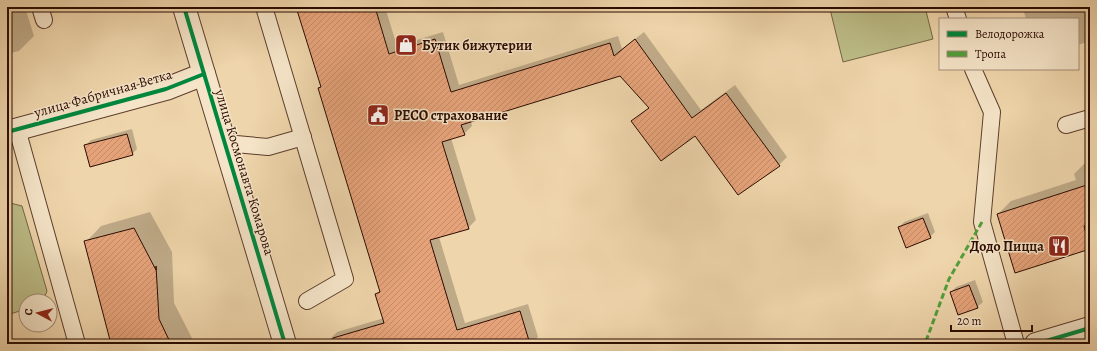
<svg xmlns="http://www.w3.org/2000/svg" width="1097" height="351" font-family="Alegreya,serif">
<defs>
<pattern id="building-hatch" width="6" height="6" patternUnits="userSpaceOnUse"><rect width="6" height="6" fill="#e6a37a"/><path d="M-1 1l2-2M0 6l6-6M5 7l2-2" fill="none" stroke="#c58b68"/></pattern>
</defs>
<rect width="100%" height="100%" fill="#efd5ab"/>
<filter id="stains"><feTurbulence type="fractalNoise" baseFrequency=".005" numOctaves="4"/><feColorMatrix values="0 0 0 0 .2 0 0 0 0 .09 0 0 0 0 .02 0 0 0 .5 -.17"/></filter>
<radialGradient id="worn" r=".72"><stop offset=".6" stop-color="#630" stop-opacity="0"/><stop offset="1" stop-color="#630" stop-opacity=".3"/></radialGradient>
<g fill="#bcbc87" stroke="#746444">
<path d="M 838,7 L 925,7 L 933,39 L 843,62 L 830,9 Z"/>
<path d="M 10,203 L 22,206 L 47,291 L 43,301 L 26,301 L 26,309 L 7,315 L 7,204 Z"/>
</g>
<g fill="#0003">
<path d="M 7,7 L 25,7 L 34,36 L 19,51 L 7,54 Z"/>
<path d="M 297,7 L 385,7 L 397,46 L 443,32 L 459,85 L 618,36 L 622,49 L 644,32 L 701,110 L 735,85 L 787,157 L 779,165 L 695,134 L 633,121 L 649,107 L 620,75 L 471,121 L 472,126 L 464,134 L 451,138 L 476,220 L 468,228 L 439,237 L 465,323 L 528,304 L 538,337 L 531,344 L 330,344 L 329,340 L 337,332 L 384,318 L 376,294 L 381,290 L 319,88 L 321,86 Z"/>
<path d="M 1025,7 L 1090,7 L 1090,41 L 1078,45 L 1078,19 L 1026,19 L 1023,9 Z"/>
<path d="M 132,129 L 137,149 L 132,154 L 86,145 L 91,140 Z"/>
<path d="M 1090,160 L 1090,248 L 1016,271 L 998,214 L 1011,201 L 1076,180 L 1074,174 L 1087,161 Z"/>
<path d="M 150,212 L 172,252 L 174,303 L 195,344 L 113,344 L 86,242 L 101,226 Z"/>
<path d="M 928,213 L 935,232 L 930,237 L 899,228 L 904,222 Z"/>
<path d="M 975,280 L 983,302 L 977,307 L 951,292 L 956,287 Z"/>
</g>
<g fill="url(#building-hatch)" stroke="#2b0b00">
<path d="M 296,7 L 375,7 L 389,54 L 435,39 L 451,92 L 610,43 L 614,56 L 635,39 L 692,118 L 726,93 L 780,166 L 738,195 L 695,136 L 661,161 L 631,121 L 649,108 L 620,76 L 461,125 L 465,135 L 442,142 L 469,229 L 430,240 L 457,330 L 520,311 L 530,344 L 334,344 L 333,338 L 384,323 L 375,294 L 380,292 L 318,88 L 321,87 Z"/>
<path d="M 127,134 L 133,155 L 90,167 L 84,145 Z"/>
<path d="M 1090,184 L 1090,224 L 1084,226 L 1090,249 L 1015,273 L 997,214 Z"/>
<path d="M 923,218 L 931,238 L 906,248 L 898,227 Z"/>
<path d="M 134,228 L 156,270 L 156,266 L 159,319 L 171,344 L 111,344 L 84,241 Z"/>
<path d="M 969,285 L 978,308 L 958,315 L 950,292 Z"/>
</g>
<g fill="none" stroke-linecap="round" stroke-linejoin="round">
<g stroke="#5c3e2b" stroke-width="18">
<g id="service">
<path d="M 40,7 L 44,20"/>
<path d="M 264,7 L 345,279 L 307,301"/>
<path d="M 954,7 L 958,19"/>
<path d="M 973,69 L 992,112 L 982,222 L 1016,344"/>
<path d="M 1066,125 L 1090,118"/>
<path d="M 17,129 L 77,344"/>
<path d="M 225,143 L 268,147 L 303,137"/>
</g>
</g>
<g stroke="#5c3e2b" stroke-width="24">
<path id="minor" d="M 7,132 L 166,89 L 204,74"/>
</g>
<g stroke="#5c3e2b" stroke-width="24">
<g id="tertiary">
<path d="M 184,7 L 285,344"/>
<path d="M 1036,344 L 1090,328"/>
</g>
</g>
<use href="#service" stroke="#f5e4c8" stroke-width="16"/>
<use href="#minor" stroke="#f5e4c8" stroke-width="22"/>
<use href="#tertiary" stroke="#f5e4c8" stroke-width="22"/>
<path stroke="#519f3c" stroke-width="3" stroke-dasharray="6 3" stroke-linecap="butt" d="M 926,341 L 949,279 L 982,222"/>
<g stroke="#f5e4c8" stroke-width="6">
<g id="cycleway">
<path d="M 184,7 L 285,344"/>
<path d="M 7,132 L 166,89 L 204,74"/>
<path d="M 1036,344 L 1090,328"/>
</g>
</g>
<use href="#cycleway" stroke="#00873e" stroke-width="4"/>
</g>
<defs>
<g id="shop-square" transform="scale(1.15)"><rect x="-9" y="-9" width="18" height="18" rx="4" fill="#8f2418" stroke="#f5e4c8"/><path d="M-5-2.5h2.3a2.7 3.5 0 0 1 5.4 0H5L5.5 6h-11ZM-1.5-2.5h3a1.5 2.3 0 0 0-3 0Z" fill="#fff"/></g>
<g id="civic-square" transform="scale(1.15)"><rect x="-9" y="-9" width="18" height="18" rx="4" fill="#8f2418" stroke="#f5e4c8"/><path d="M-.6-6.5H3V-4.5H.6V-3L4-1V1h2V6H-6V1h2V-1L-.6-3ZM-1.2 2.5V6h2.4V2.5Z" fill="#fff"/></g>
<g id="restaurant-square" transform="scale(1.15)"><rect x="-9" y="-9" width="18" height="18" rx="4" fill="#8f2418" stroke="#f5e4c8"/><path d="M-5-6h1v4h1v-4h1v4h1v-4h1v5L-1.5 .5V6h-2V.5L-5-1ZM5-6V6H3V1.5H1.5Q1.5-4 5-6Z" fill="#fff"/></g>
</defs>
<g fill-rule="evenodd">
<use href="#shop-square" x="406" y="45"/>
<use href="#civic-square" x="378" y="115"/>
<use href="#restaurant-square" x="1059" y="246"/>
</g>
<g text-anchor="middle" stroke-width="3" stroke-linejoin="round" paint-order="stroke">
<g font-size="14" font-weight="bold" fill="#2b0b00" stroke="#f5e4c8" text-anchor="start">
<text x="422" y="50">Бутик бижутерии</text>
<text x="394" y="120">РЕСО страхование</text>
<text x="1044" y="251" text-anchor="end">Додо Пицца</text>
</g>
<g font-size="14" fill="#2b0b00" stroke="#f5e4c8">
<text transform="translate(103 93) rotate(-16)" y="5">улица Фабричная Ветка</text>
<text transform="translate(245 172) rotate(73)" y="5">улица Космонавта Комарова</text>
</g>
</g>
<rect width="1097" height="351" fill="none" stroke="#efd5ab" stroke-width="24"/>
<rect x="8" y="8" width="1081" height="335" fill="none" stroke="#2b0b00" stroke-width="2"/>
<rect x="12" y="12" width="1073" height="327" fill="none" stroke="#2b0b00"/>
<rect x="939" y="18" width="140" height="52" fill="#f5e4c8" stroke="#a48d78"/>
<rect x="947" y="31" width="20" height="6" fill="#00873e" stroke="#a48d78"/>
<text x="975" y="38" font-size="12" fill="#2b0b00">Велодорожка</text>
<rect x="947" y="51" width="20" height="6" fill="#519f3c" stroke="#a48d78"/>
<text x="975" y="58" font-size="12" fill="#2b0b00">Тропа</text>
<g transform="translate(38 313) rotate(277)"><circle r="19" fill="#f5e4c8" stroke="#a48d78"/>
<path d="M0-3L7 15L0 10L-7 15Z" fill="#8f2418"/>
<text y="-6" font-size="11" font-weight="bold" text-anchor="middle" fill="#2b0b00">С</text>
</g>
<path d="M951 325v6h81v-6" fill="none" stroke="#2b0b00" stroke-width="2"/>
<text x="957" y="325" font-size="12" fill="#2b0b00" stroke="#f5e4c8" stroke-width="3" paint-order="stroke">20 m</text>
<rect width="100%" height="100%" filter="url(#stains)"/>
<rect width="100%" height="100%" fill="url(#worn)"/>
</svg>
